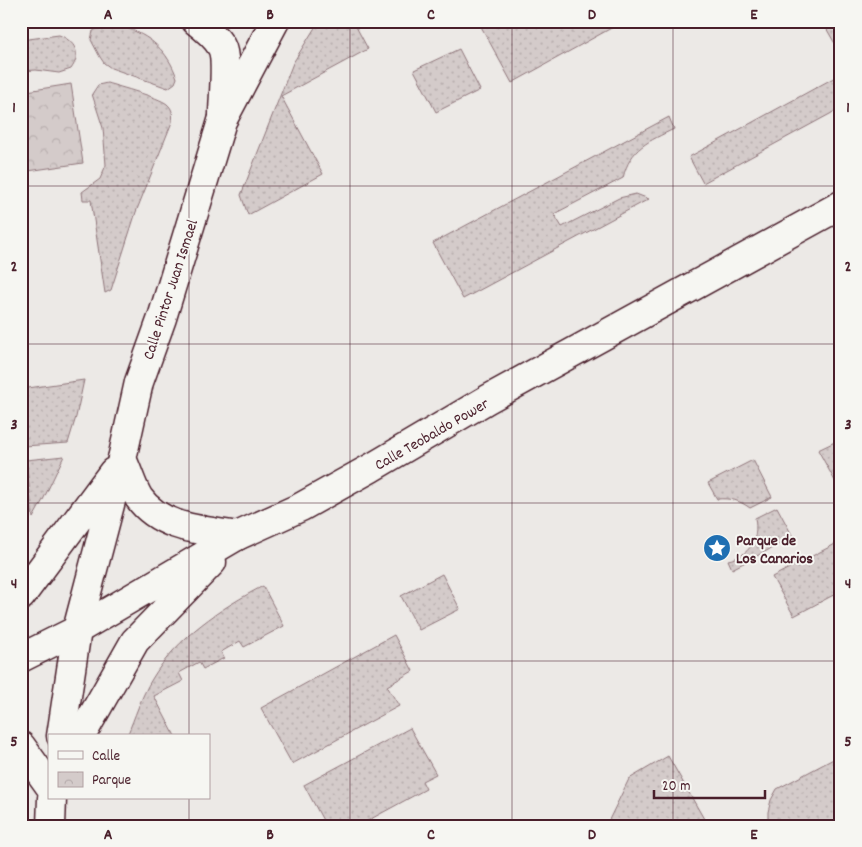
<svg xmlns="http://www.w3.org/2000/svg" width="862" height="847" font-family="Dekko,sans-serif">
<defs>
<pattern id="park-crowns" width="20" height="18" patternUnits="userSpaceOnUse" patternTransform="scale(1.25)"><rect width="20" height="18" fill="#d4cbca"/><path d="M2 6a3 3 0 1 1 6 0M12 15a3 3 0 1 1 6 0" fill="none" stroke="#b8aeae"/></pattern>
<pattern id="garden-dots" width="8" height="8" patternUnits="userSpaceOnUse" patternTransform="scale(1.25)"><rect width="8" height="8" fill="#d4cbca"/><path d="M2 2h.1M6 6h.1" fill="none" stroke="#b8aeae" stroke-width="1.8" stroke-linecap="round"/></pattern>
</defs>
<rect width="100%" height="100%" fill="#ece9e6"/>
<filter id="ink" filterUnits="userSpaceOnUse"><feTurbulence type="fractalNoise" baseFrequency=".02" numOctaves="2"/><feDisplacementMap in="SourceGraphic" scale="10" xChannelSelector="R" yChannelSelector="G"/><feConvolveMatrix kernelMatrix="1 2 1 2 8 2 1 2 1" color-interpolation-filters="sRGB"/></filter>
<g filter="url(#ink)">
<path fill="url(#park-crowns)" stroke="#8f757a" d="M 71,84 L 83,163 L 21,172 L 21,92 Z"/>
<g fill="url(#garden-dots)" stroke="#8f757a">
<path d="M 319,21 L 353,21 L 368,49 L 281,96 L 323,174 L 248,215 L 241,195 L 293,63 Z"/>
<path d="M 478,21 L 624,21 L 512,83 Z"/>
<path d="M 822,21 L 841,21 L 841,54 Z"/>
<path d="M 123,27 C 150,35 168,51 177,78 L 175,83 L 168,88 L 111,68 L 104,63 L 100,57 L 91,40 L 93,31 L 97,29 Z"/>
<path d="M 59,35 C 75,41 82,54 71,69 L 59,73 L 36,70 L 21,71 L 21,40 Z"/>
<path d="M 459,49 L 480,90 L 436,112 L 414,70 Z"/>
<path d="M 841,74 L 841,108 L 703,183 L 689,157 Z"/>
<path d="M 107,83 C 120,87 158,97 167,104 C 173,109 173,115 172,122 L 136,212 L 111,290 L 105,293 L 91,200 L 83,200 L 82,192 L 100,179 L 106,165 L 103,128 L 92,94 L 98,85 Z"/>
<path d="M 669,117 L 674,129 C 649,141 630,148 623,178 L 554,214 L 562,227 L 619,198 L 636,194 L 649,199 L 463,299 L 433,243 Z"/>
<path d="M 84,380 L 76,417 L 68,443 L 24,446 L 21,426 L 21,389 Z"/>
<path d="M 841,439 L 841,492 L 818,450 Z"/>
<path d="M 64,456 L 43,500 L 33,518 L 26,460 Z"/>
<path d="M 753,460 L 772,497 L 750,508 C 739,500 730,498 717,499 L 708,483 Z"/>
<path d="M 777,507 L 793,537 L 732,569 L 728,560 C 750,556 759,539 755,518 Z"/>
<path d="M 841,541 L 841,591 L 794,616 L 772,577 Z"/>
<path d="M 442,574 L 460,609 L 419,630 L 401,596 Z"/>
<path d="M 263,586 L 284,626 L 244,647 L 240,641 L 221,652 L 224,658 L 203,669 L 199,662 L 179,673 L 183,681 L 154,696 L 175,736 L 127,736 C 135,717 141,697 152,679 C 177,637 221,608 263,586 Z"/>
<path d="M 394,635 L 413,671 L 387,686 L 399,706 L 292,764 L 261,708 Z"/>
<path d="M 410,728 L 436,774 L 422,781 L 426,789 L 358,826 L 326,826 L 304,785 Z"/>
<path d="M 841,755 L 841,813 L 831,826 L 768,826 L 768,812 L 771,800 L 777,789 Z"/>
<path d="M 668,756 L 708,826 L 606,826 L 629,779 Z"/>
</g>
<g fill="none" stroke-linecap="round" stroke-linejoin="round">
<g stroke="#4a1f2b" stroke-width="31">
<g id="minor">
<path d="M 196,21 C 205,28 215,36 221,46 C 228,57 223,100 223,115"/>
<path d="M 122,459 C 128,471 132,487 139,498 C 161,529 204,530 237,536"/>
<path d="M 21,596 L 113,472"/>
<path d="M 21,658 L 77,630 L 237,536 L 301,507 L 371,468 L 488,399 L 841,205"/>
<path d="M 61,736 L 77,630 L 122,459 L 139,382 L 162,318 L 222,121 L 275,21"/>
<path d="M 81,736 L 135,641 L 212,562"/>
<path d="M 21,746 L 49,785"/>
<path d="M 51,826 L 52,798"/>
</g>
</g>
<use href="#minor" stroke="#f6f6f2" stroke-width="28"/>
</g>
</g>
<path fill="none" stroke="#4a1f2b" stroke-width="1" stroke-opacity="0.55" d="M 189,21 L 189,736M 350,21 L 350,826M 512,21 L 512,826M 673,21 L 673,826M 21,186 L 841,186M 21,344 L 841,344M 21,503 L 841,503M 21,661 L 841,661M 189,798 L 189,826"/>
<defs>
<g id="sight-disc" transform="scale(1.4375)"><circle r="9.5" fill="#1f6fb2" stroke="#f6f6f2"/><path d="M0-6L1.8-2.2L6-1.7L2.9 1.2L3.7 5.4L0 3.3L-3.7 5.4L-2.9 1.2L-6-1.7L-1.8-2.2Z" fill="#fff"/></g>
</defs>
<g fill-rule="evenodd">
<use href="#sight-disc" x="717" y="548"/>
</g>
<g text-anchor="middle" stroke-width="4" stroke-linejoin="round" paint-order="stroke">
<g font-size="16" fill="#4a1f2b" stroke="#f6f6f2">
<text transform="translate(169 289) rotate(-72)" y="6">Calle Pintor Juan Ismael</text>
<text transform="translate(431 433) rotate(-30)" y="6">Calle Teobaldo Power</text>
</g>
<g font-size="16" font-weight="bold" fill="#4a1f2b" stroke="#f6f6f2" text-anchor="start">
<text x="736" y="545">Parque de<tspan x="736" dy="18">Los Canarios</tspan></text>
</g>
</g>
<rect width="862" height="847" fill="none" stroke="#f6f6f2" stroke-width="55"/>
<rect x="48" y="734" width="162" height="65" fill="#f6f6f2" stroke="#b1a0a2"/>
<rect x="58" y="751" width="25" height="8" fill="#f6f6f2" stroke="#b1a0a2"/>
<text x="92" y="760" font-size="15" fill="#4a1f2b">Calle</text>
<rect x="58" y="772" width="25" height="15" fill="url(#park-crowns)" stroke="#b1a0a2"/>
<text x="92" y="784" font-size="15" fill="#4a1f2b">Parque</text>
<path d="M654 790v8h111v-8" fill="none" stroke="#4a1f2b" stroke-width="2.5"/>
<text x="662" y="790" font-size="15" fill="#4a1f2b" stroke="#f6f6f2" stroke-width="4" paint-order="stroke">20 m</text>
<rect x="28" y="28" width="806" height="792" fill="none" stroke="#4a1f2b" stroke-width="2"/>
<g font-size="16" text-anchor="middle" font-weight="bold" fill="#4a1f2b">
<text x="108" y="19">A</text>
<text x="270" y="19">B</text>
<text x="431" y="19">C</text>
<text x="592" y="19">D</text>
<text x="754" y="19">E</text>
<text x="14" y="112">1</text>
<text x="848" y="112">1</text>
<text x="14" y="271">2</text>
<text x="848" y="271">2</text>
<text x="14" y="429">3</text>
<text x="848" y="429">3</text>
<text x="14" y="588">4</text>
<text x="848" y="588">4</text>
<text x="14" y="746">5</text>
<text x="848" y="746">5</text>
<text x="108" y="839">A</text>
<text x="270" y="839">B</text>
<text x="431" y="839">C</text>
<text x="592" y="839">D</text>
<text x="754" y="839">E</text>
</g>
</svg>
